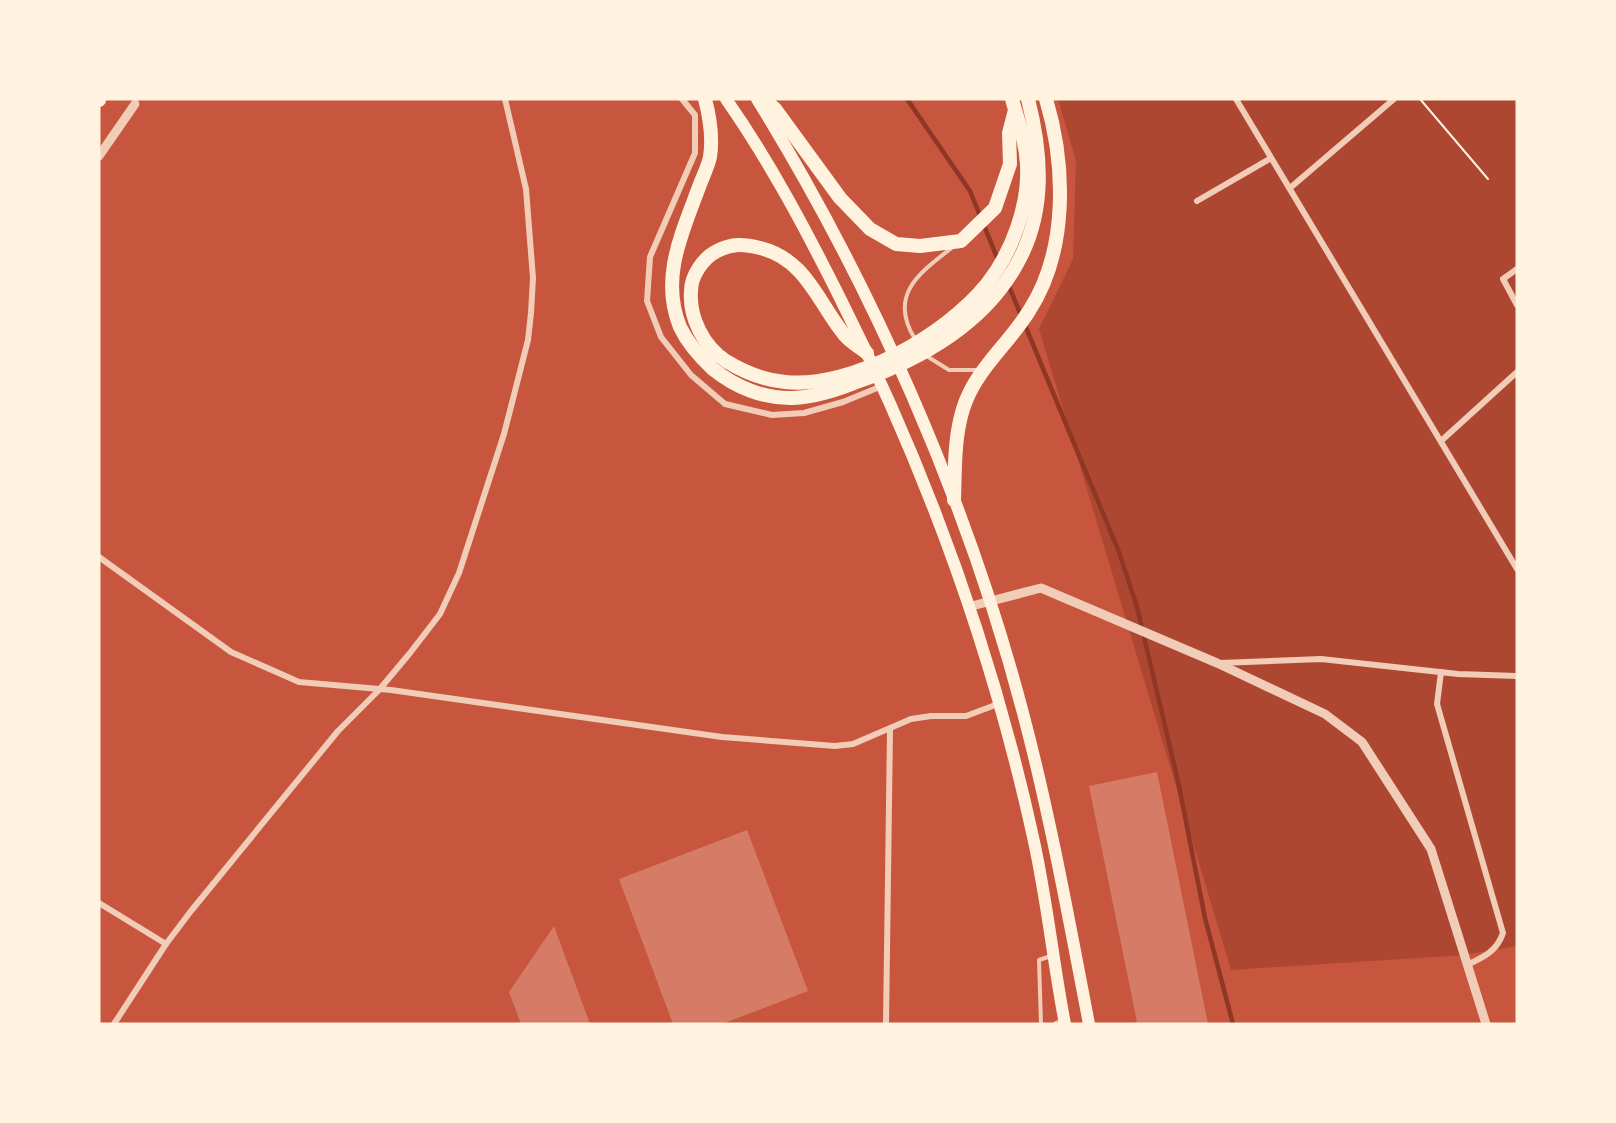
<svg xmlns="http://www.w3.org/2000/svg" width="1616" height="1123" font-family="'Golos Text',sans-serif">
<rect width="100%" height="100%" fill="#c8553d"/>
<path fill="#ae4732" d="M 1058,99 L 1517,99 L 1517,946 L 1464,955 L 1231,970 L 1039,329 L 1073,259 L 1076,161 Z"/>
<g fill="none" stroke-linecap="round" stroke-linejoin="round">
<g stroke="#8f3625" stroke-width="4.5">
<path d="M 907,99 L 970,191 L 998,260"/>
<path d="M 1008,284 L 1119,552 L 1137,607 L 1178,781 L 1205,918 L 1233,1024"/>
</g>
</g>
<g fill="#d67c66">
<path d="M 1157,772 L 1208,1024 L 1130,1024 L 1137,1022 L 1089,786 Z"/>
<path d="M 747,830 L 808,991 L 722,1024 L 673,1024 L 619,879 Z"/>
<path d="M 554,926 L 590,1024 L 521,1024 L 509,992 Z"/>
</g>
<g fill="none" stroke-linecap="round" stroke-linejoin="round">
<path stroke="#fff3e0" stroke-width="2" d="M 1420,99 L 1488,179"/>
<g stroke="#f1ccb7" stroke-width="4">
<path d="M 915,339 C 887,294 921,272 954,246"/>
<path d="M 925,355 L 949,370 L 979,370"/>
<path d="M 1041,1024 L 1039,960 L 1051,956"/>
</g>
<g stroke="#f1ccb7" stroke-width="6">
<path d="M 682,99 L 695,115 L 695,153 L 650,257 L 647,301 L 661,337 L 691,375 L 725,404 L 772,415 L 804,413 L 843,402 L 882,386"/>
<path d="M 1236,99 L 1517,569"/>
<path d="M 1290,188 L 1394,99"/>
<path d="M 1197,201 L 1271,158"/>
<path d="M 1517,269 L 1503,279 L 1517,305"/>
<path d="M 1441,441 L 1517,372"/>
<path d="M 99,557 L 231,652 L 299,682 L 391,690 L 722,737 L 835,746 L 853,744 L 911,719 L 931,716 L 966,716 L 998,704"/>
<path d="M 1220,663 L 1321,659 L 1458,674 L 1517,676"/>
<path d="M 1441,672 L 1437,704 L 1503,933 C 1497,951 1484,957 1467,965"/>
<path d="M 99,903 L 166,944"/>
<path d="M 114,1024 L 166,944 L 191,911 L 338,731 L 379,690 L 410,653 L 440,614 L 459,573 L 504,434 L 528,340 L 531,313 L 533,278 L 526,189 L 505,99"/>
<path d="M 886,1024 L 890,730"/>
<path d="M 1056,1024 L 1064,1021"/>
</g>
<g stroke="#f1ccb7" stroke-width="9">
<path d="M 99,156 L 135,104"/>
<path d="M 968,607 L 1041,588 L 1217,663 L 1325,714 L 1362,742 L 1431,849 L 1486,1024"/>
</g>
<g stroke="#fff3e0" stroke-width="12">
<path d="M 726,99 C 770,162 806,230 840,298 C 926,469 992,650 1033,837 C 1047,899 1053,962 1065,1024"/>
<path d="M 757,99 C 872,285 967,500 1023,713 C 1050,815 1069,920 1089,1024"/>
</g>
<g stroke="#fff3e0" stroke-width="14">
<path d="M 705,99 C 710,118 713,138 710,157 C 708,167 702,178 699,187 C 682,233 660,278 680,327 C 688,344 699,356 713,369 C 735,387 764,399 793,398 C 814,397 834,391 854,383 C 918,361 985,324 1018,262 C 1046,211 1042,154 1028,99"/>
<path d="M 763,99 L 775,109 L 840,198 L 870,229 L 896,244 L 920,246 L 961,241 L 995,208 L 1010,164 L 1009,133 L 1015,110"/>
<path d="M 99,100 L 99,99"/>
<path d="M 867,353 C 860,347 848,341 843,333 C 817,300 805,259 760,248 C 744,244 732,243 717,251 C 703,258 691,276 691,291 C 689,317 703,346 726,361 C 744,372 763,380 785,382 C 852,389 946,335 987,284 C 1012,252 1029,206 1027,165 C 1026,142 1018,121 1012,99"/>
<path d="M 954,500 C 955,470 954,438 963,409 C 975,370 1008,345 1029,311 C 1068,251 1066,166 1046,99"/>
</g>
</g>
<rect width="1616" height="1123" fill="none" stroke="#fff3e0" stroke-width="201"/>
</svg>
